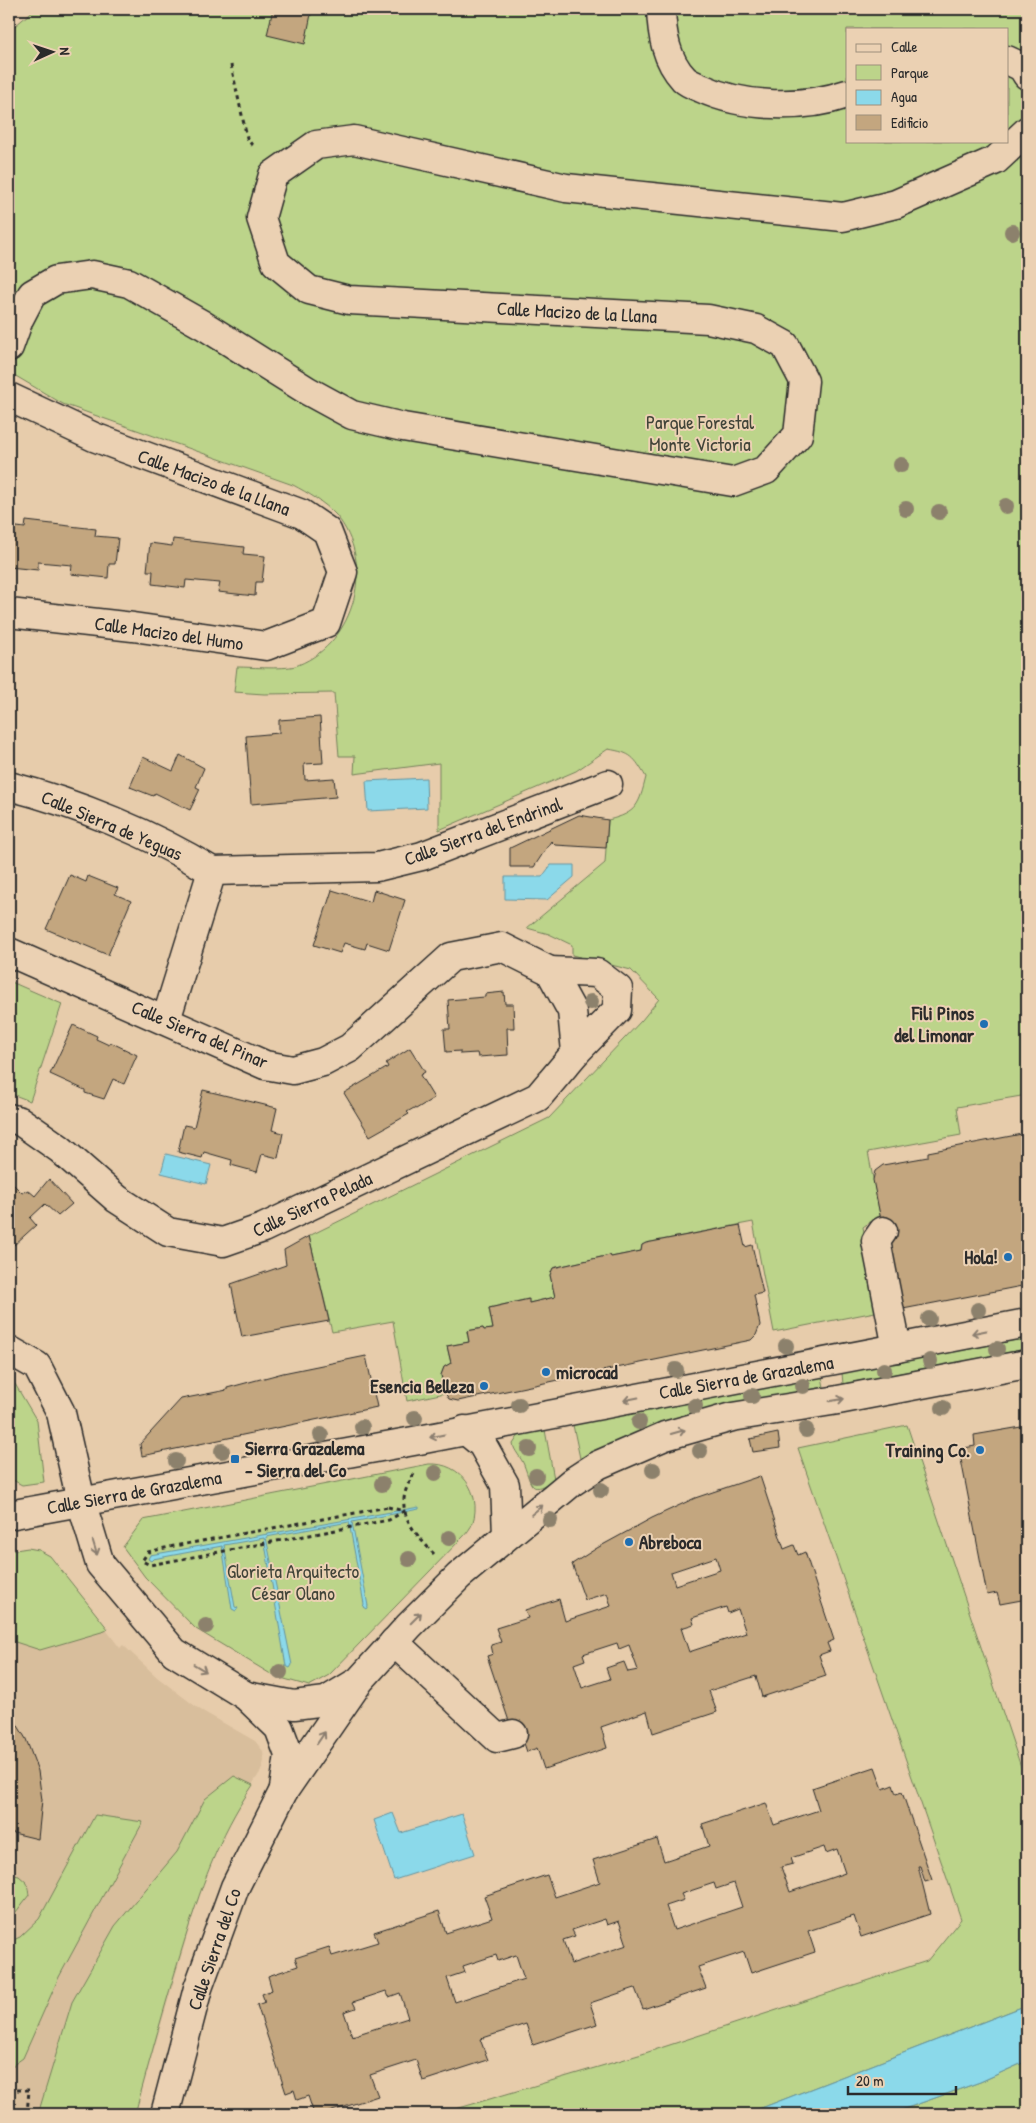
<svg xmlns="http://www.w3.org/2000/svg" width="1036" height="2123" font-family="'Patrick Hand',sans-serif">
<rect width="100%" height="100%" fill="#e7ccab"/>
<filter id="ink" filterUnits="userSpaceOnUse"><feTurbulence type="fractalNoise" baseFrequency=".02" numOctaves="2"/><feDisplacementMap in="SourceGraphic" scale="10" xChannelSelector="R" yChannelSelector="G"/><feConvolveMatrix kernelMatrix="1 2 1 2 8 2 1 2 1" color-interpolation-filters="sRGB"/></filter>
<g filter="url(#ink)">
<path fill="#d8be9c" d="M 28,1548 L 39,1550 L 50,1556 L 120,1648 L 123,1645 L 157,1677 L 199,1709 L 255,1741 L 263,1751 L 264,1761 L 261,1771 L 236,1809 L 218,1844 L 198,1898 L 135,2114 L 9,2114 L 9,1551 Z"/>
<g fill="#bcd48a" stroke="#74805a" fill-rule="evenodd">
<path d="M 35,9 L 1027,9 L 1027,1095 L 957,1107 L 961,1135 L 868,1152 L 881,1220 L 870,1222 L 863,1227 L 880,1311 L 774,1332 L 753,1222 L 646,1243 L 642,1245 L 641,1251 L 611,1257 L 610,1255 L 553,1268 L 550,1275 L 555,1297 L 529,1303 L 528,1299 L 489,1308 L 493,1329 L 484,1330 L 483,1328 L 467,1331 L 469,1342 L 447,1346 L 451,1363 L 444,1367 L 441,1375 L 445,1393 L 407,1401 L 393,1321 L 332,1332 L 309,1236 L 549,1118 L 642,1020 L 659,999 L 631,970 L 572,955 L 572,945 L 549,934 L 527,928 L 605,863 L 608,820 C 637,813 639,805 646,777 C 634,757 632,753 608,749 L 576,771 L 439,830 L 439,763 L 354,774 L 355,756 L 339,756 L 334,693 L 264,694 L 234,692 L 237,667 C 251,667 288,670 298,665 C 356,642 376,563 336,515 C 324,502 308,493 293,485 L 63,404 L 9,372 L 9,31 ZM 847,29 L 1007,29 L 1007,141 L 847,141 Z"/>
<path d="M 9,981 L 62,1004 L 30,1101 L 9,1093 Z"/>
<path d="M 1027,1338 L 1027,1349 L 843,1384 L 842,1373 Z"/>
<path d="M 822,1377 L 824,1387 L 719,1408 L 581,1463 L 573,1425 Z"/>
<path d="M 9,1380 L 15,1384 L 37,1421 L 44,1482 L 22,1485 L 9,1478 Z"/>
<path d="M 907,1425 L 1027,1785 L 1027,2005 L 746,2114 L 439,2114 L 642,2054 L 927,1961 L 961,1919 L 798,1448 Z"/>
<path d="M 545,1430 L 554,1479 C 530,1496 532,1486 524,1465 C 521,1457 514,1451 513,1444 L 519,1435 Z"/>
<path d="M 429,1464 C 461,1462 482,1493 473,1522 C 471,1528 466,1534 462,1538 L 329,1675 L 309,1686 L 274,1676 L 196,1629 L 145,1577 L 123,1547 L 143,1520 Z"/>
<path d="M 28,1548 L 39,1550 L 50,1556 L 108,1629 L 105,1631 L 40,1650 L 9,1640 L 9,1551 Z"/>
<path d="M 234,1776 L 253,1785 C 218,1836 200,1890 182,1949 C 165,2004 150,2059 135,2114 L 38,2114 L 72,2002 L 115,1926 L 177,1852 L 205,1799 Z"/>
<path d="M 95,1815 L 143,1822 L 59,1977 L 23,2058 L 9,2068 L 9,1942 L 20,1937 L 39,1919 Z"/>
<path d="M 9,1874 L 19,1876 L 27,1883 L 29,1895 L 9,1921 Z"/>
<path d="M 1027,2061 L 1027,2114 L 987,2114 L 982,2107 L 963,2114 L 890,2114 L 980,2082 Z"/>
</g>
<g fill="#8bd9ea" stroke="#65939e">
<path d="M 426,778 L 427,808 L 368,811 L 366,781 Z"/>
<path d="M 551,865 L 574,865 L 574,877 L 547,900 L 505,899 L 505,877 L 542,877 Z"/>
<path d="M 166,1154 L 211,1165 L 206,1184 L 161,1173 Z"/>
<path d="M 419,1507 L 419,1509 L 352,1522 L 368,1606 L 366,1609 L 363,1607 L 364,1604 L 349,1522 L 266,1537 L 292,1665 L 290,1668 L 286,1666 L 264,1538 L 224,1545 L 235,1607 L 238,1608 L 236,1611 L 232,1609 L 222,1546 L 153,1559 L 151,1561 L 148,1559 L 150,1555 Z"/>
<path d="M 393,1813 L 401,1833 L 462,1814 L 475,1854 L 394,1880 L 374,1820 Z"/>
<path d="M 1027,2005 L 1027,2061 L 980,2082 L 890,2114 L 746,2114 Z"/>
</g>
<g fill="#c3a67f" stroke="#2b2b2b" fill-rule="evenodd">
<path d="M 273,9 L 312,9 L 305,44 L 267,35 Z"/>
<path d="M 26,521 L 96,529 L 95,536 L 118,538 L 115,564 L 109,564 L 108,578 L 71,574 L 72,565 L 38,562 L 38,570 L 9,567 L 9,526 L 25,528 Z"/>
<path d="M 173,539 L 244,547 L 243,554 L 265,556 L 262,582 L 256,582 L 255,596 L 218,592 L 220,583 L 186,580 L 185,588 L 152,584 L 153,571 L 147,571 L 150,543 L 172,546 Z"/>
<path d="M 320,717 L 323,763 L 304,764 L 305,780 L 334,778 L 336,797 L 251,804 L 246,736 L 279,733 L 279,720 Z"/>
<path d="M 180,755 L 204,768 L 196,787 L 200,789 L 190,810 L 155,793 L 153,796 L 130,787 L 143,757 L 173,771 Z"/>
<path d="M 579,815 L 608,820 L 606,848 L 555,845 L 551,841 L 534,867 L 510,867 L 510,848 Z"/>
<path d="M 70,875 L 86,882 L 88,876 L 118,888 L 115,894 L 131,901 L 108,955 L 46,929 Z"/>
<path d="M 332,890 L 371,902 L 374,890 L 405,900 L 389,950 L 367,943 L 365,949 L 344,943 L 340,953 L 314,945 Z"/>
<path d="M 504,992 L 505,1004 L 513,1004 L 514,1028 L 507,1028 L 508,1055 L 478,1057 L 477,1053 L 460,1054 L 460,1051 L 446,1052 L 444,1029 L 450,1029 L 448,1000 L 485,997 L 485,994 Z"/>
<path d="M 73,1025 L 97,1036 L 96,1039 L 109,1045 L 110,1042 L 137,1055 L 124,1084 L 113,1079 L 104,1099 L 85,1093 L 85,1090 L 50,1074 Z"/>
<path d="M 410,1048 L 425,1072 L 420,1075 L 434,1098 L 416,1109 L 414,1108 L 407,1112 L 409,1114 L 370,1136 L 344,1093 L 388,1067 L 386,1063 Z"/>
<path d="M 203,1090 L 277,1108 L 272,1130 L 283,1133 L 278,1158 L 262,1154 L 257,1172 L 231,1165 L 232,1160 L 204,1152 L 202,1158 L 178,1152 L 184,1125 L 194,1127 Z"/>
<path d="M 1027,1133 L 1027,1285 L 903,1309 L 892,1251 L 886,1245 L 873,1180 L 875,1171 L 883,1165 L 928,1157 L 928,1152 Z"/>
<path d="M 49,1179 L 72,1204 L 58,1216 L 45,1204 L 30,1218 L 36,1225 L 14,1245 L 9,1239 L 9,1180 L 22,1193 L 28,1190 L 35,1196 Z"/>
<path d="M 740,1225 L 745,1247 L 752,1245 L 763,1293 L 754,1295 L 760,1325 L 756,1335 L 751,1340 L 458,1401 L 449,1399 L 445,1393 L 441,1375 L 444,1367 L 451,1363 L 447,1346 L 469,1342 L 467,1331 L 483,1328 L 484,1330 L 493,1329 L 489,1308 L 529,1299 L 529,1303 L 555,1297 L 550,1275 L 553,1268 L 610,1255 L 611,1257 L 641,1251 L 642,1245 L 646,1243 Z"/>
<path d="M 309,1236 L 329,1321 L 242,1337 L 231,1284 L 286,1265 L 284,1250 Z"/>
<path d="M 366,1356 L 377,1407 L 142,1456 L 140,1444 L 181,1399 L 227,1390 L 227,1388 L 283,1373 Z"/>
<path d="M 1027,1426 L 1027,1599 L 1000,1604 L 997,1593 L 987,1595 L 959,1449 L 975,1446 L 974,1435 Z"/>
<path d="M 778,1433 L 780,1448 L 753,1452 L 750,1439 Z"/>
<path d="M 760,1476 L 784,1549 L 794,1545 L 798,1555 L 805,1552 L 821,1601 L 834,1640 L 827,1643 L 830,1651 L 819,1655 L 826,1676 L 762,1697 L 756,1676 L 709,1691 L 717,1712 L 653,1733 L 647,1711 L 601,1727 L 607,1748 L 544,1769 L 537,1748 L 527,1752 L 524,1743 L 517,1745 L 487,1656 L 493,1654 L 491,1645 L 501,1642 L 496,1628 L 528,1618 L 525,1610 L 559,1599 L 565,1621 L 611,1606 L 607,1593 L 585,1600 L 572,1564 L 597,1548 L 652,1518 L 695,1498 ZM 716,1557 L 720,1570 L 675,1585 L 671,1572 ZM 726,1607 L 728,1613 L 738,1609 L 746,1633 L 689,1652 L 681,1628 L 694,1624 L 692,1618 ZM 617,1643 L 619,1649 L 629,1645 L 638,1670 L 628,1672 L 624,1662 L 606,1668 L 610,1679 L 582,1688 L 574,1664 L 585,1660 L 583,1654 Z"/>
<path d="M 9,1711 L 26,1739 L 38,1771 L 42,1800 L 38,1839 L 9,1832 Z"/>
<path d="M 875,1767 L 883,1789 L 893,1785 L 896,1794 L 902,1792 L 932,1880 L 925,1882 L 920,1866 L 918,1866 L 930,1914 L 861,1937 L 854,1916 L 808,1931 L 815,1952 L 751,1973 L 744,1952 L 698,1967 L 706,1988 L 643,2009 L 635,1988 L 590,2003 L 597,2024 L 533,2045 L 526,2024 L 480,2039 L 488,2060 L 423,2081 L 416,2060 L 370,2075 L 378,2096 L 323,2114 L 314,2114 L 308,2096 L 297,2100 L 294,2090 L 286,2093 L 257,2005 L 265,2002 L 262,1994 L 272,1990 L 268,1976 L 298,1966 L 295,1958 L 329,1947 L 332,1956 L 378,1942 L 374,1932 L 439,1911 L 446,1933 L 492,1918 L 484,1896 L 547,1875 L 555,1897 L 600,1882 L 593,1860 L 657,1839 L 664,1861 L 709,1846 L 702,1824 L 766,1803 L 774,1825 L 819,1810 L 812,1788 ZM 824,1847 L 826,1853 L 837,1849 L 845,1873 L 790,1892 L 781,1867 L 793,1864 L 791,1858 ZM 714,1883 L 716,1889 L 734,1883 L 742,1907 L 674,1930 L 666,1906 L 684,1900 L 681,1894 ZM 605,1919 L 607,1925 L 619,1921 L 627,1945 L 571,1964 L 563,1940 L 575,1936 L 572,1930 ZM 496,1955 L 498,1961 L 516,1955 L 524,1979 L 455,2002 L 447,1978 L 465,1972 L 463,1966 ZM 386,1991 L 389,1997 L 400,1993 L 408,2018 L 352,2036 L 344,2012 L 356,2008 L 353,2002 Z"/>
</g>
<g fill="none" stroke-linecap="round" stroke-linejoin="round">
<g stroke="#2b2b2b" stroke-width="31">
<g id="minor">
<path d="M 661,9 C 662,35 666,60 684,79 C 688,83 696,86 701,88 C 744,108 803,109 847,94"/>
<path d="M 1007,60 L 1022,67 L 1027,75"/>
<path d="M 9,347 L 19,319 L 32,294 L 56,280 L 92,275 L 129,283 L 203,325 L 308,391 L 352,415 L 403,427 L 733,482 L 766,470 L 798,435 L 804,381 L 785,345 L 756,329 L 708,319 L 349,300 L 309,290 L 276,263 L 261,218 L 273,175 L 316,145 L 354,140 L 566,188 L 843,217 L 896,204 L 996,160 L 1027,131"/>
<path d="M 9,397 L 94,437 L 302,514 L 327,531 L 343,572 L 326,623 L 266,646 L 133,627 L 9,613"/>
<path d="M 9,786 C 76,803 152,834 212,871"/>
<path d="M 9,952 L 265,1065 L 293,1070 L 323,1062 L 350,1048 L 451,957 L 502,947 L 550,971 L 572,1011 L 576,1052 L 538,1097 L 263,1228 L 223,1242 L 168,1232 L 117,1199 L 60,1149 L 20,1121 L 9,1118"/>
<path d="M 550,971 L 597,973 L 618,989 L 617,1010 L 576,1052"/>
<path d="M 166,1020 L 212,871 L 377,867 L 422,856 L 608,784"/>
<path d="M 883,1231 L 876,1241 L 897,1348"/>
<path d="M 9,1350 L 37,1366 L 61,1413 L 81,1501 L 100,1564 L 174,1652 L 246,1696 L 279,1728 L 289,1755 L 284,1788"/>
<path d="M 465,1430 L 482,1444 L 505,1485 L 507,1535"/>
<path d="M 9,1515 L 419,1440 L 1027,1323"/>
<path d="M 394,1642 L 497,1738 L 513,1734"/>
<path d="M 246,1696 L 294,1705 L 326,1701 L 354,1684"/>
<path d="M 165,2114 L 198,1988 L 235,1887 L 283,1792 L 360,1680 L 409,1626 L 459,1576 L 572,1482 L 598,1465 L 665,1436 L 732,1417 L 838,1400 L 1027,1364"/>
</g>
</g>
<g stroke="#2b2b2b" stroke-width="3" stroke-dasharray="4 4" stroke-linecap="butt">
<path d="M 231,65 L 247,138 L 254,148"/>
<path d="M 414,1474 C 391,1508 411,1529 434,1554"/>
<path d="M 388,1507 L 404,1511 L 389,1520 L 150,1565 L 142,1561 L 148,1552 L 169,1547 Z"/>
<path d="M 9,2090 L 29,2090 L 27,2114"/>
</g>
<use href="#minor" stroke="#ebd1b3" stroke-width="28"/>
</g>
<g fill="#8c816c">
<circle cx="1012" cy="232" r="8"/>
<circle cx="901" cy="465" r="8"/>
<circle cx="1006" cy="506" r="8"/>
<circle cx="906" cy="509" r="8"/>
<circle cx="939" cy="512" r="8"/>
<circle cx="591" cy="1002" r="8"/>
<circle cx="978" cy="1310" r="8"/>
<circle cx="929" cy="1319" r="8"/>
<circle cx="786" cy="1346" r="8"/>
<circle cx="997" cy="1349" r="8"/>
<circle cx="930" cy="1361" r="8"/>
<circle cx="676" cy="1370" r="8"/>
<circle cx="884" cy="1370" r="8"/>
<circle cx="803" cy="1386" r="8"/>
<circle cx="752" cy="1396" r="8"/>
<circle cx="519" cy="1405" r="8"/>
<circle cx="695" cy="1406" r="8"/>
<circle cx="943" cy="1408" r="8"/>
<circle cx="415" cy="1418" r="8"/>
<circle cx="639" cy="1422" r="8"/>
<circle cx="362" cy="1427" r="8"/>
<circle cx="806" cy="1430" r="8"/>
<circle cx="321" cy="1435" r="8"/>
<circle cx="529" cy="1449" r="8"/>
<circle cx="222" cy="1451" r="8"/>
<circle cx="700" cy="1451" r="8"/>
<circle cx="176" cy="1461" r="8"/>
<circle cx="653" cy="1470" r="8"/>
<circle cx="435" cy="1473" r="8"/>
<circle cx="536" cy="1476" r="8"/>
<circle cx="382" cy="1484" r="8"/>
<circle cx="601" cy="1490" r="8"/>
<circle cx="550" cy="1520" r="8"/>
<circle cx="449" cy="1538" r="8"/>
<circle cx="409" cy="1559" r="8"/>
<circle cx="206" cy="1626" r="8"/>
<circle cx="280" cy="1672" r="8"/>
</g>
<defs><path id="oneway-shaft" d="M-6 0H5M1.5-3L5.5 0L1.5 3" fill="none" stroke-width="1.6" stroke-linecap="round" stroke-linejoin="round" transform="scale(1.25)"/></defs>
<g stroke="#8b7e6f">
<use href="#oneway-shaft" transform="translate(979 1332) rotate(169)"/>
<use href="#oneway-shaft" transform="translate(631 1399) rotate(169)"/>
<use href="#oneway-shaft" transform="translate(837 1400) rotate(-10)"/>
<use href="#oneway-shaft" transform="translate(678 1432) rotate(-16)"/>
<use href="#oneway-shaft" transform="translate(437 1436) rotate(168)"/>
<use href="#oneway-shaft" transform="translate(537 1510) rotate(-40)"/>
<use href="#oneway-shaft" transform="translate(95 1548) rotate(73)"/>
<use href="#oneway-shaft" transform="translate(416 1618) rotate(-45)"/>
<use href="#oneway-shaft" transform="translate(200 1668) rotate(31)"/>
<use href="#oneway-shaft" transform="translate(321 1738) rotate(-56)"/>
</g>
</g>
<g fill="#1f6fb2" stroke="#ebd1b3" stroke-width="2">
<circle cx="984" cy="1024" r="5"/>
<circle cx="1008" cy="1257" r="5"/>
<circle cx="546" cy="1372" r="5"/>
<circle cx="484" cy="1386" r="5"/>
<circle cx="980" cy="1450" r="5"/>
<rect x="230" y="1454" width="10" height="10" rx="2.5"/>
<circle cx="629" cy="1542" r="5"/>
</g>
<g text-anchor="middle" stroke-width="4" stroke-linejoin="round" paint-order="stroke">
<g font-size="19" fill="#2b2b2b" stroke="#ebd1b3">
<text transform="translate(577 312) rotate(3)" y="7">Calle Macizo de la Llana</text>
<text transform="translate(214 482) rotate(20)" y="7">Calle Macizo de la Llana</text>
<text transform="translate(169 633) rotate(8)" y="7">Calle Macizo del Humo</text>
<text transform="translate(112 825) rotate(23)" y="7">Calle Sierra de Yeguas</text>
<text transform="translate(483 831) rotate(-20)" y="7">Calle Sierra del Endrinal</text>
<text transform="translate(200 1034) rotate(23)" y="7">Calle Sierra del Pinar</text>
<text transform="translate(312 1204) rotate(-25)" y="7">Calle Sierra Pelada</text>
<text transform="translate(746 1377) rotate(-10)" y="7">Calle Sierra de Grazalema</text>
<text transform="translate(134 1492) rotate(-10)" y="7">Calle Sierra de Grazalema</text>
<text transform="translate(214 1949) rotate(-71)" y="7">Calle Sierra del Co</text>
</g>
<g font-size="19" fill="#414439" stroke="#ebd1b3">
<text x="700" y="429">Parque Forestal<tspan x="700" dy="22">Monte Victoria</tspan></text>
<text x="293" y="1578">Glorieta Arquitecto<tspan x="293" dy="22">César Olano</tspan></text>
</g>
<g font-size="19" font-weight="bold" fill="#2b2b2b" stroke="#ebd1b3" text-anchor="end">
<text x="974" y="1020">Fili Pinos<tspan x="974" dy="22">del Limonar</tspan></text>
<text x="998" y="1264">Hola!</text>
<text x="556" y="1379" text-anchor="start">microcad</text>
<text x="474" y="1393">Esencia Belleza</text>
<text x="245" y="1455" text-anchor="start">Sierra Grazalema<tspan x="245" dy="22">- Sierra del Co</tspan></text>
<text x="970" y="1457">Training Co.</text>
<text x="639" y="1549" text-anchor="start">Abreboca</text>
</g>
</g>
<rect width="1036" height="2123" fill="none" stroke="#ebd1b3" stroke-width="30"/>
<rect x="15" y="15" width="1006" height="2093" fill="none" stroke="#2b2b2b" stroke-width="2" filter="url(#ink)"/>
<rect x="846" y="28" width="162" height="115" fill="#ebd1b3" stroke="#9e8f7d"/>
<rect x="856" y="44" width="25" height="8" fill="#ebd1b3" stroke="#9e8f7d"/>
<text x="891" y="52" font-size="15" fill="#2b2b2b">Calle</text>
<rect x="856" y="65" width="25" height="15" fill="#bcd48a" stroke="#9e8f7d"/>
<text x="891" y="78" font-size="15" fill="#2b2b2b">Parque</text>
<rect x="856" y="90" width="25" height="15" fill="#8bd9ea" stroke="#9e8f7d"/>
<text x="891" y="102" font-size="15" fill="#2b2b2b">Agua</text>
<rect x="856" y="115" width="25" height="15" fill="#c3a67f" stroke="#9e8f7d"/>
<text x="891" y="128" font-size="15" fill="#2b2b2b">Edificio</text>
<g transform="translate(52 52) rotate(87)" stroke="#ebd1b3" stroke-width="4" paint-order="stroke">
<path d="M0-4L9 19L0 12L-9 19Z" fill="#2b2b2b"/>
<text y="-8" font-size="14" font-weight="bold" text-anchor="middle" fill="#2b2b2b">N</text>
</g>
<path d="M848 2086v8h108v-8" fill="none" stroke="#2b2b2b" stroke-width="2.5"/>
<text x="856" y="2086" font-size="15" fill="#2b2b2b" stroke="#ebd1b3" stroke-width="4" paint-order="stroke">20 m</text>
</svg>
